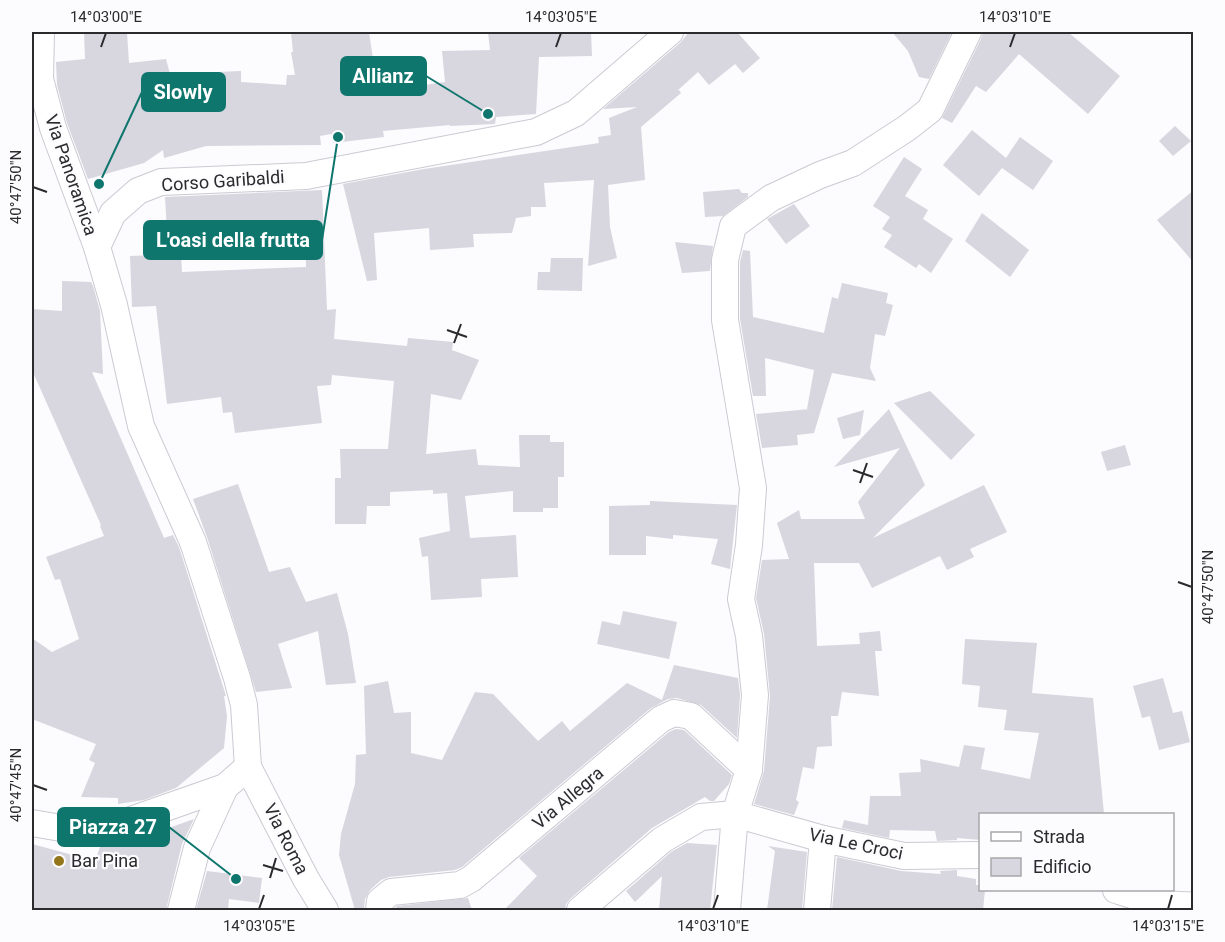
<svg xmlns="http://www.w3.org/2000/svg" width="1225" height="942" font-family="Roboto,sans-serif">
<rect width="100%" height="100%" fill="#fcfbfe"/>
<g fill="#d8d6df">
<path d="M 84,32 L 127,32 L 129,63 L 166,59 L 170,74 L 241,71 L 241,82 L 286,85 L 287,75 L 295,75 L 291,52 L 293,52 L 291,32 L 369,32 L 378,93 L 424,88 L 424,85 L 445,82 L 442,51 L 490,50 L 488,32 L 591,32 L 592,56 L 539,57 L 536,114 L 496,117 L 495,124 L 450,126 L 450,125 L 383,131 L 384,137 L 333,143 L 331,134 L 320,136 L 321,145 L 206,146 L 164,158 L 163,150 L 144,163 L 88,179 L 67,123 L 57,85 L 56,62 L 85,59 Z"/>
<path d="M 689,32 L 737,32 L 760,58 L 743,73 L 735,64 L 709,85 L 698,72 L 677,91 L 679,90 L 681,93 L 641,127 L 645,180 L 608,185 L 610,227 L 617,258 L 588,266 L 594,180 L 544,183 L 546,207 L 531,207 L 531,216 L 516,218 L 512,233 L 473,234 L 474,247 L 430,250 L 429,228 L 374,233 L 377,280 L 367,281 L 343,184 L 424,169 L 599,143 L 598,137 L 611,135 L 609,118 L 637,107 L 603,109 L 680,43 Z"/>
<path d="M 892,32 L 952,32 L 929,79 L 919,77 L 908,51 Z"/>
<path d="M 983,32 L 1068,32 L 1120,76 L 1088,114 L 1019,54 L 986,92 L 976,86 L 952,123 L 942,118 L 981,39 Z"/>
<path d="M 1175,126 L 1191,141 L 1173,156 L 1159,141 Z"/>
<path d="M 972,130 L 1006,158 L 1020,137 L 1053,161 L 1033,190 L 1002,168 L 979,196 L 943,165 Z"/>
<path d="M 904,157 L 922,169 L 905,196 L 928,210 L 923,219 L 953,239 L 931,273 L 919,264 L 916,268 L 884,247 L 892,235 L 882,229 L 890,217 L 873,206 Z"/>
<path d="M 739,189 L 742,193 L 748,193 L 748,197 L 723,216 L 705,217 L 703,192 Z"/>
<path d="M 322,190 L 327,310 L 336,309 L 334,339 L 407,346 L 408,338 L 453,342 L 452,350 L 479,360 L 461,400 L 431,394 L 426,454 L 476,449 L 478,465 L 520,467 L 519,435 L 550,435 L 550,442 L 564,442 L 564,477 L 558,477 L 558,508 L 543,508 L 543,512 L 513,512 L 513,491 L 465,496 L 470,538 L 516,535 L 518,577 L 481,579 L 482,597 L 431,600 L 428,556 L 422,557 L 419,538 L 450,531 L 447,493 L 433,494 L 433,490 L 390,492 L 390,506 L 367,506 L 366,524 L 335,524 L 335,478 L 341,478 L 340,449 L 388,449 L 394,381 L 332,375 L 331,385 L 317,386 L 322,423 L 235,433 L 232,412 L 223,413 L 221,397 L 167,404 L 156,306 L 132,307 L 130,256 L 181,254 L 182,272 L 306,267 L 305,226 L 167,231 L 165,197 Z"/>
<path d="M 1194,190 L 1194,263 L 1157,220 Z"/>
<path d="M 794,204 L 810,226 L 786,244 L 767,219 Z"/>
<path d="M 982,213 L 1029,250 L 1010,277 L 965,241 Z"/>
<path d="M 675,242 L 713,246 L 710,271 L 682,273 Z"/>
<path d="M 743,250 L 750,251 L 753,317 L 824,333 L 832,297 L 838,299 L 842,283 L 888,293 L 886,303 L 893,305 L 885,336 L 875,334 L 870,368 L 876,381 L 832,373 L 814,433 L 797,435 L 798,445 L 762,448 L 756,414 L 810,409 L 807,409 L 814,370 L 765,358 L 766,396 L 753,396 L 740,319 L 740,262 Z"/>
<path d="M 551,258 L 583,258 L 582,291 L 537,290 L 538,272 L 550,272 Z"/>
<path d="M 62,281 L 91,282 L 93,286 L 100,311 L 103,374 L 92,372 L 164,538 L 173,535 L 179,547 L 226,696 L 224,696 L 227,716 L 224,748 L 176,788 L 144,800 L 118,804 L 118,798 L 81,797 L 95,763 L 89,760 L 96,744 L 32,719 L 32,638 L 52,652 L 79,639 L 60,579 L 55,580 L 46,557 L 104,536 L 100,526 L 101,525 L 32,370 L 32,309 L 62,311 Z"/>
<path d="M 930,391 L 975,435 L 951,460 L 894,403 Z"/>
<path d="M 889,409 L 925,485 L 873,538 L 984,485 L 1007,532 L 970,549 L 974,557 L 947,570 L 940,556 L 872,588 L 859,563 L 814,563 L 817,646 L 860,644 L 859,633 L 880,631 L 882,651 L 875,651 L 879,696 L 842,692 L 838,716 L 831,716 L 832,746 L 817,747 L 814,769 L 803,767 L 796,800 L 799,802 L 794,815 L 754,804 L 764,771 L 770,696 L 764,634 L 756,598 L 762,560 L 789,559 L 777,523 L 799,510 L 801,519 L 865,519 L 858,502 L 900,448 L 834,467 Z"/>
<path d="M 864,410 L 860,435 L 843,439 L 837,418 Z"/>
<path d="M 1125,445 L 1131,465 L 1107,471 L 1101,452 Z"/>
<path d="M 238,484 L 269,572 L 290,567 L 306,602 L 337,593 L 348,634 L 356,683 L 326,685 L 318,631 L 278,644 L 292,688 L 256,692 L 207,537 L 193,499 Z"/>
<path d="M 650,501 L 737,505 L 730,569 L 711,564 L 718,539 L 673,535 L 673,539 L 646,536 L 646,555 L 609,555 L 609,506 L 650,505 Z"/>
<path d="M 623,611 L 677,622 L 669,659 L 597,644 L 602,621 L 620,625 Z"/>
<path d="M 965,639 L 1037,643 L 1032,693 L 1093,698 L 1104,814 L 981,814 L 981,840 L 957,838 L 957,840 L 937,841 L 935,831 L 890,830 L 889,838 L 842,828 L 844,820 L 868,825 L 870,796 L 901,796 L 899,773 L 921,772 L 920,759 L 959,767 L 964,745 L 985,748 L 981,769 L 1030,779 L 1039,733 L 1004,730 L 1007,710 L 978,707 L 980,686 L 962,684 Z"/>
<path d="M 674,665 L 738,678 L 740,695 L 737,738 L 701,705 L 677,698 L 668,699 L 651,708 L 462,867 L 455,870 L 389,877 L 381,880 L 370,890 L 365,899 L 364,909 L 355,910 L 339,855 L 341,834 L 355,784 L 356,755 L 366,754 L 364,686 L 388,681 L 394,713 L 411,712 L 411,753 L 442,760 L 475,692 L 493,694 L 538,741 L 562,721 L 570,731 L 627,683 L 662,700 Z"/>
<path d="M 1163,678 L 1173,713 L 1182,711 L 1190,742 L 1159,750 L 1150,716 L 1142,718 L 1133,686 Z"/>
<path d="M 676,729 L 684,730 L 732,775 L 729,784 L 714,801 L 710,801 L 705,797 L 652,828 L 570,899 L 566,904 L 565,910 L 504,910 L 537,876 L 519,858 L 669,732 Z"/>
<path d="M 194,819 L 182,844 L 166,910 L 32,910 L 32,844 L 95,861 L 101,844 L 129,844 L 132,841 Z"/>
<path d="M 687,843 L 717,845 L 710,910 L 659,910 L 662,876 L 635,902 L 626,891 L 671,852 Z"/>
<path d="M 768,846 L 807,852 L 802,910 L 767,910 L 775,851 Z"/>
<path d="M 837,857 L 901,871 L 941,874 L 940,871 L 957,870 L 957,876 L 976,879 L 976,885 L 981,885 L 981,890 L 985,890 L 983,910 L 832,910 Z"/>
<path d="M 207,871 L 262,878 L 259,903 L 229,899 L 228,910 L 196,910 Z"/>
<path d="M 468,898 L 472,910 L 394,910 L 397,906 Z"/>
</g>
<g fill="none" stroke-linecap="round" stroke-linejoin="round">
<g stroke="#cccad2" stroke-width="28">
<g id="minor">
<path d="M 41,32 L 40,79 L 53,128 L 97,247 L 114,305 L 141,426 L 193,542 L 237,678 L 244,705 L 248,767 L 306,879 L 325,910"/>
<path d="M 97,247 L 113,213 L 138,191 L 161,182 L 306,176 L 536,132 L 576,113 L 670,32"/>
<path d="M 32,823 L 61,828 L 108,828 L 225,787 L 248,767"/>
<path d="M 1116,890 C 1141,898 1167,907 1194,905"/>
<path d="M 181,910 L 197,848 L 225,787"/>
<path d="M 379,910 L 380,901 L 391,892 L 460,885 L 471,879 L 661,719 L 674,713 L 691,716 L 749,770"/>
<path d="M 580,910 L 662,840 L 701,817 L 735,814 L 823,839 L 904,856 L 980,855"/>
<path d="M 727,910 L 735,814 L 749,770 L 755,695 L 749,636 L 741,599 L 749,545 L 753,488 L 725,320 L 725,260 L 733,226 L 771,198 L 820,175 L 853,163 L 907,128 L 930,110 L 968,32"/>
<path d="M 817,910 L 823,839"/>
</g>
</g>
<use href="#minor" stroke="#fff" stroke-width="26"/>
</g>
<path fill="none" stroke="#2b2b2e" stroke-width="2" d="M 101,47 L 106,33M 556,47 L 561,33M 1010,47 L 1015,33M 33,187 L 47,192M 447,330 L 467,337M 454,343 L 461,324M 853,470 L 873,477M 860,483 L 867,463M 1178,582 L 1192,587M 33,785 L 47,790M 263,865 L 283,871M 270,878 L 276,858M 259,909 L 264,895M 713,909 L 718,895M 1168,909 L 1172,895"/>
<circle fill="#93751b" stroke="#fcfbfe" stroke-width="2" cx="59" cy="861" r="6"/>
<g text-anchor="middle" stroke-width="4.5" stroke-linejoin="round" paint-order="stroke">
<g font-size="18" fill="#2b2b2e" stroke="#fcfbfe">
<text transform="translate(71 175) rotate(71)" y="6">Via Panoramica</text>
<text transform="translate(223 181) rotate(-4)" y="6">Corso Garibaldi</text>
<text transform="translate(568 798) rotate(-40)" y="6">Via Allegra</text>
<text transform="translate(286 839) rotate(63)" y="6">Via Roma</text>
<text transform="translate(856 844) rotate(12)" y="6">Via Le Croci</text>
</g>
<g font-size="18" fill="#2b2b2e" stroke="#fcfbfe" text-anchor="start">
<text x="71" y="867">Bar Pina</text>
</g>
</g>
<path fill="none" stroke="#0f766e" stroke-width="2" d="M488 114L426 76M99 184L142 92M338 137L322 240M236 879L169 827"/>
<g fill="#0f766e" stroke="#fcfbfe" stroke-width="2">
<circle cx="488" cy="114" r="6"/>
<circle cx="99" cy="184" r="6"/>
<circle cx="338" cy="137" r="6"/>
<circle cx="236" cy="879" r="6"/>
</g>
<g fill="#0f766e" stroke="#0f766e" stroke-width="2">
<rect x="341" y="57" width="85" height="38" rx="6"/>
<rect x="142" y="73" width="83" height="38" rx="6"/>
<rect x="144" y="221" width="178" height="38" rx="6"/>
<rect x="58" y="808" width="111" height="38" rx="6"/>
</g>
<g font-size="20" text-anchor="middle" font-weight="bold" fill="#fff">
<text x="383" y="83">Allianz</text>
<text x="183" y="99">Slowly</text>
<text x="233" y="247">L'oasi della frutta</text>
<text x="113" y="834">Piazza 27</text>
</g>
<rect width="1225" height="942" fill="none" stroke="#fcfbfe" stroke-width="66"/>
<rect x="979" y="813" width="195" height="78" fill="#fcfbfe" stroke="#a8a8ab" stroke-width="1.5"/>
<rect x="991" y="832" width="30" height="9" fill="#ffffff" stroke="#a8a8ab" stroke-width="1.5"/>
<text x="1033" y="843" font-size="18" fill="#2b2b2e">Strada</text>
<rect x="991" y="858" width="30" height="18" fill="#d8d6df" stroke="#a8a8ab" stroke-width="1.5"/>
<text x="1033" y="873" font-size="18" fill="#2b2b2e">Edificio</text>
<rect x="33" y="33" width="1159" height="876" fill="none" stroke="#2b2b2e" stroke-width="2"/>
<g font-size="15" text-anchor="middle" fill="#2b2b2e">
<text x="106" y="22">14°03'00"E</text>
<text x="561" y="22">14°03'05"E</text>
<text x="1015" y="22">14°03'10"E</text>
<text transform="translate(16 187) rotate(-90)" y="5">40°47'50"N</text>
<text transform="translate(1208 587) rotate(-90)" y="5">40°47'50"N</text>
<text transform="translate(16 785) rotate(-90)" y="5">40°47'45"N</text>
<text x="259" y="931">14°03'05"E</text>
<text x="713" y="931">14°03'10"E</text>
<text x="1168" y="931">14°03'15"E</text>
</g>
</svg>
